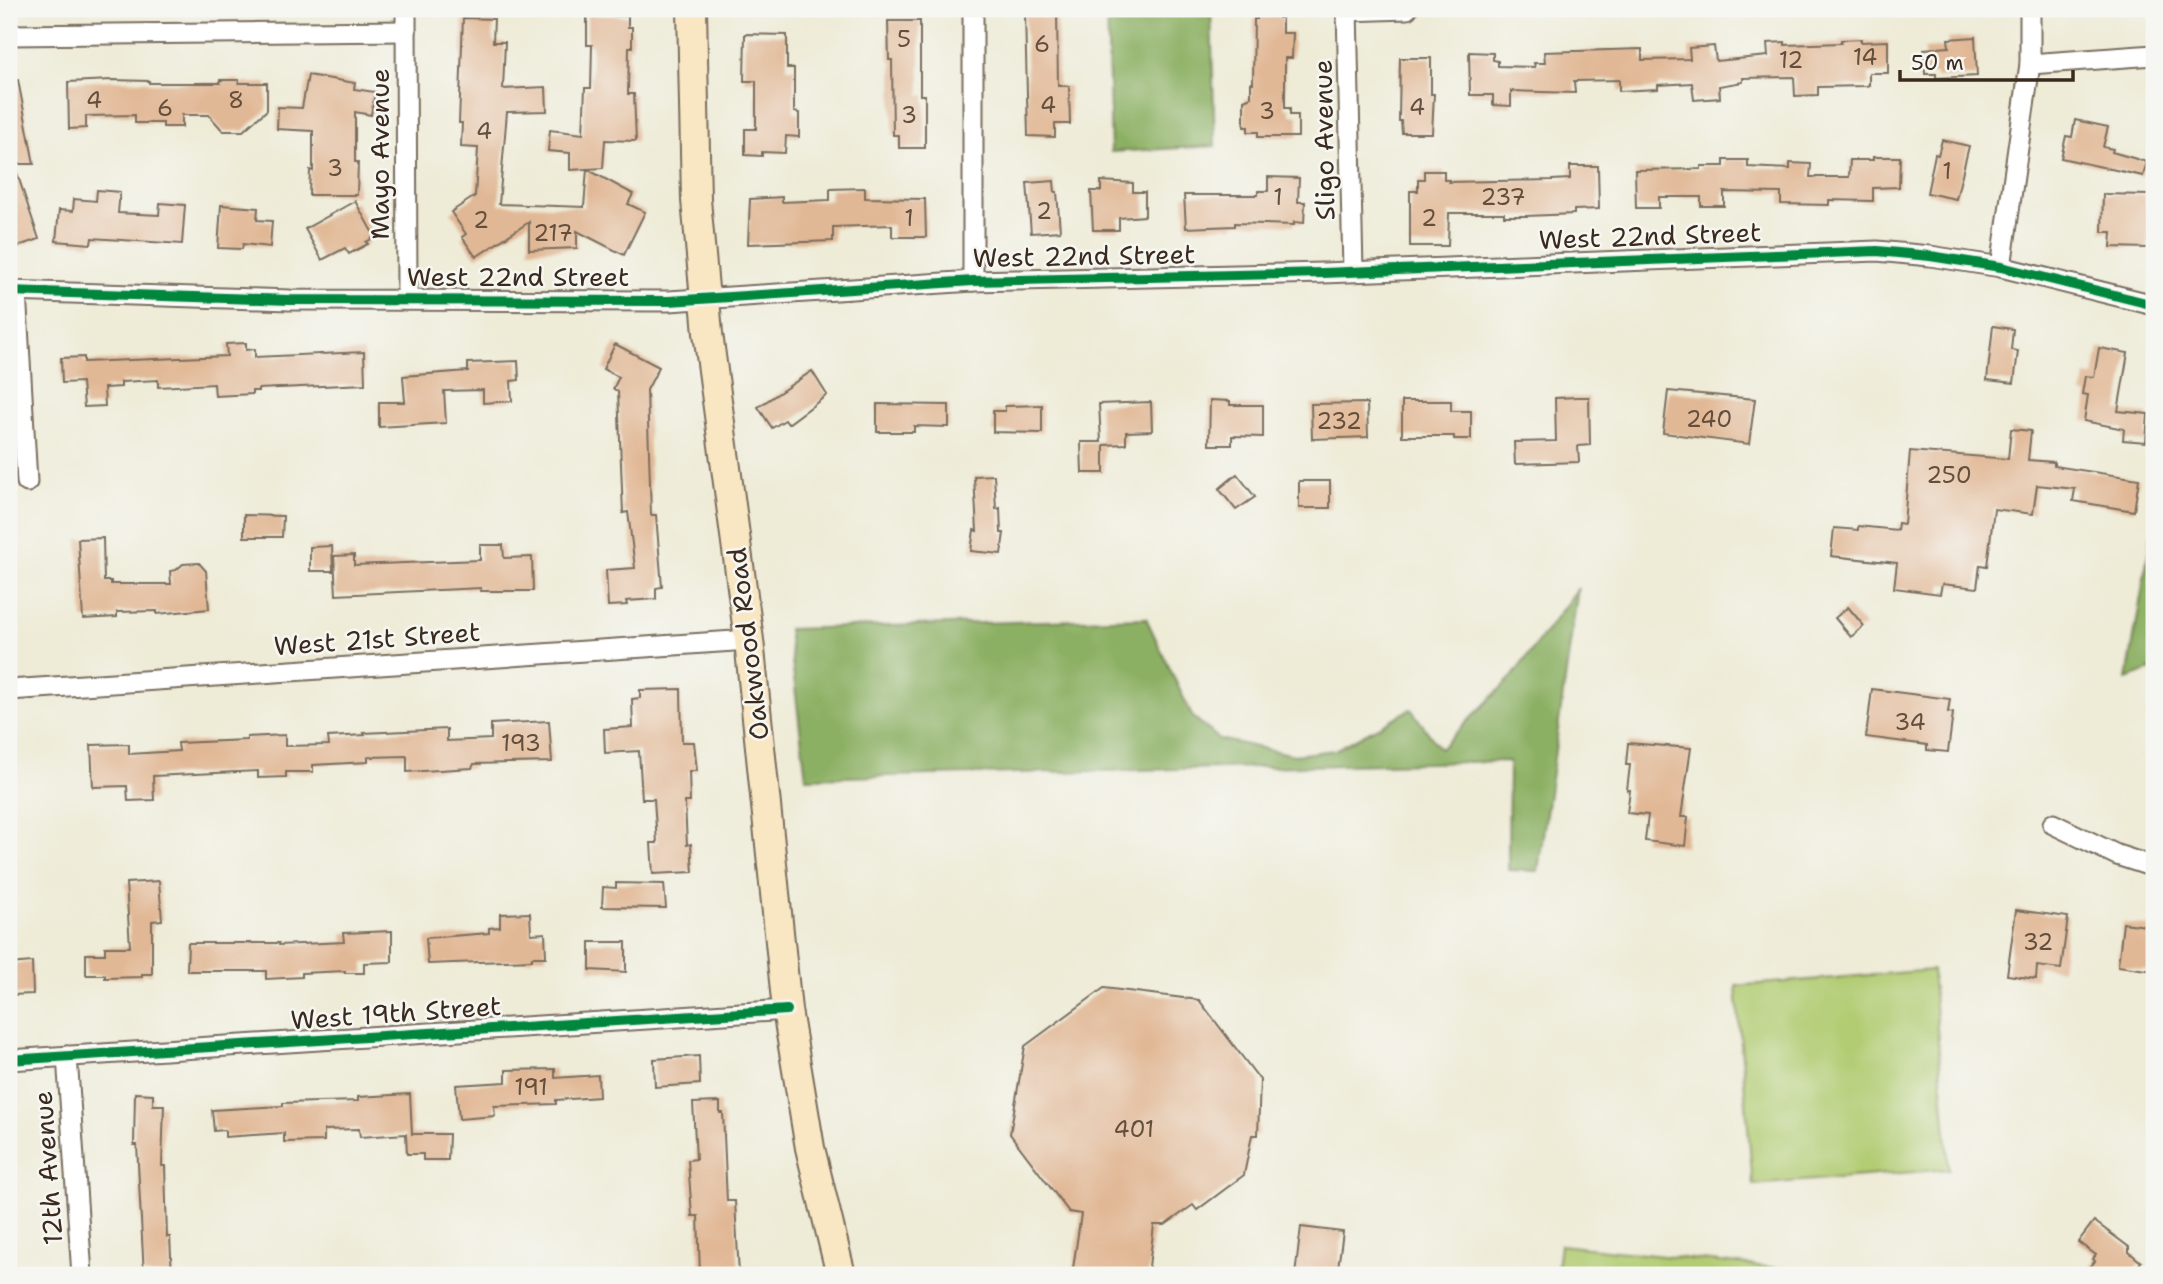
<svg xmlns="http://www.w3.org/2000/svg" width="2163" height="1284" font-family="'Shantell Sans',sans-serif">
<rect width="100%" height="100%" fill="#f6f6f2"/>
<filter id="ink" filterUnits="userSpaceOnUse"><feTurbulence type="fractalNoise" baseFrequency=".0143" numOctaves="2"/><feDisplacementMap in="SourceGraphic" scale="14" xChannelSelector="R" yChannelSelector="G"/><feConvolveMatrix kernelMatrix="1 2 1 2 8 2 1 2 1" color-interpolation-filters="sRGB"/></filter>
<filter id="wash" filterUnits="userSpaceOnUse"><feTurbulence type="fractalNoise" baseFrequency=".00686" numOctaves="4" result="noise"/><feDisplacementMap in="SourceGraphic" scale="28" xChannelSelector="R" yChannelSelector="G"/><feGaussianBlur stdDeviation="1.57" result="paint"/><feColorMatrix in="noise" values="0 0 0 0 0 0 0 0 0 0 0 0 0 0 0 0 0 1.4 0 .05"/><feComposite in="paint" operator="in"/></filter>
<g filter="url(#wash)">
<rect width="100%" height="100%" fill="#eeebd7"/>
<g fill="#b1cc72" stroke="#767b48" stroke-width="2">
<path d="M 1932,970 L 1949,1169 L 1753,1185 L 1736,986 Z"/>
<path d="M 1560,1245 L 1841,1275 L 1556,1275 Z"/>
</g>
<g fill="#8cb064" stroke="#646d41" stroke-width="2">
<path d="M 1107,9 L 1211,9 L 1215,146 L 1111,152 Z"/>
<path d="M 2154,520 L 2154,669 L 2127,679 Z"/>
<path d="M 1578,588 L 1538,871 L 1508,870 L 1509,761 L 806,778 L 788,629 L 1146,618 L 1192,716 L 1219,739 L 1294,755 L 1335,750 L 1411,709 L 1440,749 L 1512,677 Z"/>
</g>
<g id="blocks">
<g fill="#e1b895">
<path d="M 1257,9 L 1279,9 L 1279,18 L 1282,18 L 1282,33 L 1293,33 L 1292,58 L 1285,58 L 1285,108 L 1290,108 L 1290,115 L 1298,115 L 1298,137 L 1258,137 L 1258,132 L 1248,132 L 1248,127 L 1244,127 L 1244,100 L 1251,97 L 1251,83 L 1253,83 L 1254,19 L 1257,19 Z"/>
<path d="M 1025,12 L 1057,12 L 1058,86 L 1069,86 L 1070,124 L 1055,124 L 1055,137 L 1028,136 Z"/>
<path d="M 587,15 L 628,16 L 628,27 L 632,27 L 632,47 L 629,47 L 628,94 L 634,94 L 636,141 L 605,140 L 603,168 L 570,170 L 570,153 L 548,151 L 550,130 L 583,134 L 585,88 L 591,88 L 592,45 L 587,45 Z"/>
<path d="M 463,18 L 494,19 L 493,42 L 505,42 L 503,89 L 546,87 L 547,111 L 507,112 L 499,204 L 584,207 L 587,169 L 633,194 L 628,204 L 645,212 L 624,255 L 577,231 L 577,248 L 529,250 L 529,222 L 476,257 L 462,237 L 466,234 L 451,212 L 475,196 L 478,148 L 461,147 L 462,123 L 459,123 Z"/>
<path d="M 888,21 L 920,21 L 920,95 L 925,95 L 925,148 L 899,148 L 899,135 L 893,135 L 892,60 L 889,60 Z"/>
<path d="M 745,34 L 787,35 L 787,68 L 794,68 L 794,112 L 799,113 L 799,137 L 786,136 L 785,153 L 762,152 L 762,156 L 745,155 L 745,129 L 756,129 L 756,81 L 744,81 Z"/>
<path d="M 1975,37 L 1977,76 L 1936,78 L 1936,74 L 1925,74 L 1924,49 L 1949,47 L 1948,39 Z"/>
<path d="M 1861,39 L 1861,42 L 1888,41 L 1888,73 L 1869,73 L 1869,85 L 1866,86 L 1818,87 L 1818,95 L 1795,96 L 1794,77 L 1743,78 L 1743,82 L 1719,86 L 1720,98 L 1694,100 L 1692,83 L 1658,85 L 1658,89 L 1619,91 L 1619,80 L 1574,81 L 1575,93 L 1511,91 L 1511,106 L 1493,105 L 1493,95 L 1470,95 L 1469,52 L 1493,53 L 1493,60 L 1498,61 L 1498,66 L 1535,67 L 1534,63 L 1545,63 L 1544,52 L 1642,49 L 1642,60 L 1690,59 L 1689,48 L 1714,46 L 1716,61 L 1768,56 L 1767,43 L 1785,42 L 1785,45 L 1841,43 L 1841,40 Z"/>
<path d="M 1400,58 L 1431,58 L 1431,94 L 1434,94 L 1432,133 L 1402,133 L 1401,121 L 1399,121 Z"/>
<path d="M 308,75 L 355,83 L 354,89 L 375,92 L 371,115 L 355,112 L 355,162 L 358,162 L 357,195 L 309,195 L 310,170 L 313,171 L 313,131 L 277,129 L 278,107 L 302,108 Z"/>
<path d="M 18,80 L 34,164 L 14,164 L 39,239 L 9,249 L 9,81 Z"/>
<path d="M 112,80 L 149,81 L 149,83 L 220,83 L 220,80 L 239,80 L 239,83 L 267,83 L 267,110 L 243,131 L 223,131 L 209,115 L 182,115 L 182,127 L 163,127 L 163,123 L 135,123 L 135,115 L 86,116 L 86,128 L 69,129 L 68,82 Z"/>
<path d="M 2075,120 L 2108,127 L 2103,147 L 2113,149 L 2112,152 L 2147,162 L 2143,176 L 2061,158 L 2066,136 L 2072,137 Z"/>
<path d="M 1942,140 L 1969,146 L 1956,199 L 1927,193 L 1935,154 L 1938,155 Z"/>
<path d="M 1873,157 L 1900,157 L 1899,187 L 1873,188 L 1873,201 L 1829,200 L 1829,205 L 1781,204 L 1781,193 L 1724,192 L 1724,206 L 1701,206 L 1701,197 L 1659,197 L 1659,208 L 1636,208 L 1635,170 L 1701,169 L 1701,166 L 1724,166 L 1724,160 L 1748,160 L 1748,167 L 1790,169 L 1790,163 L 1811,164 L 1810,177 L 1849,177 L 1850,160 L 1873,160 Z"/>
<path d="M 1570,166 L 1598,166 L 1599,209 L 1574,210 L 1574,214 L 1526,216 L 1504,216 L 1504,213 L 1449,213 L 1448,246 L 1410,246 L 1410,191 L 1418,191 L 1418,179 L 1424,179 L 1424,171 L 1444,171 L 1444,180 L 1449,180 L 1449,182 L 1552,180 L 1570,179 Z"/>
<path d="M 1268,177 L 1299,178 L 1298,202 L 1305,202 L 1304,223 L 1294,222 L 1294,225 L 1235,223 L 1235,226 L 1186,228 L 1184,195 L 1258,195 L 1258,191 L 1268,191 Z"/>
<path d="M 1054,181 L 1055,192 L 1057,192 L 1060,231 L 1031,233 L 1027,183 Z"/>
<path d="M 1101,181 L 1133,183 L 1133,192 L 1145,192 L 1145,216 L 1119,218 L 1119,230 L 1093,230 L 1091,191 L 1101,191 Z"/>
<path d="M 865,188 L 865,198 L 925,199 L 926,237 L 892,237 L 892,225 L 833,227 L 833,241 L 748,244 L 750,199 L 782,197 L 782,202 L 830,200 L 830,189 Z"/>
<path d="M 97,190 L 120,192 L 118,213 L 159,215 L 160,203 L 185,205 L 182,244 L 92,238 L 91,244 L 56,241 L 59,210 L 73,211 L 74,199 L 96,201 Z"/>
<path d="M 2103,194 L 2149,195 L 2148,248 L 2111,247 L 2112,232 L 2102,232 Z"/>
<path d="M 355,201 L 375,237 L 366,242 L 368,244 L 349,254 L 345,248 L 322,260 L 305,229 Z"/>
<path d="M 221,205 L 258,208 L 257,220 L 272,221 L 270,247 L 243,244 L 242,249 L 218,248 Z"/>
<path d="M 1993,326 L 2013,329 L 2011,350 L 2018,351 L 2014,383 L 1987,380 Z"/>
<path d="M 246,343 L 246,350 L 255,349 L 255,357 L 364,352 L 365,384 L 258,389 L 258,391 L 252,391 L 252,394 L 215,396 L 214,384 L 158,387 L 158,380 L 121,382 L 121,387 L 104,388 L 105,406 L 84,407 L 82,382 L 62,383 L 61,358 L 84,357 L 84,362 L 227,356 L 226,344 Z"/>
<path d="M 615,344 L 659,367 L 647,390 L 651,515 L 656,515 L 662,587 L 656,588 L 656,599 L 626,601 L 627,605 L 608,606 L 606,570 L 635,568 L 628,512 L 623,513 L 618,391 L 613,389 L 619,377 L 603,369 Z"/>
<path d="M 2099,348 L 2128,353 L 2118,411 L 2148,414 L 2146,442 L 2123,440 L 2124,429 L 2084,421 L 2088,395 L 2082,394 L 2085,376 L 2094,377 Z"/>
<path d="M 518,361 L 519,380 L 511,381 L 512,401 L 483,403 L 483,390 L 444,391 L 446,423 L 379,427 L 379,402 L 405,402 L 403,376 L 468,371 L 468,363 Z"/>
<path d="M 812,371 L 827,395 L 788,424 L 785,420 L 772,428 L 758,407 Z"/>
<path d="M 1668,391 L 1755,399 L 1749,444 L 1663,433 Z"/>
<path d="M 1578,397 L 1589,397 L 1590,445 L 1578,446 L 1579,462 L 1515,464 L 1514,442 L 1556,441 L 1555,398 Z"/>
<path d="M 1210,400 L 1230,401 L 1230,405 L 1263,405 L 1263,437 L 1232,436 L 1232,445 L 1209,445 Z"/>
<path d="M 1402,401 L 1451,401 L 1451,411 L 1471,411 L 1471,439 L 1454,439 L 1454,436 L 1402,436 Z"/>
<path d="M 1151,402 L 1152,431 L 1126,432 L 1126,444 L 1104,445 L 1104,473 L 1082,473 L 1081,442 L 1101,442 L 1099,404 Z"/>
<path d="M 1367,403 L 1368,437 L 1312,439 L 1311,404 Z"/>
<path d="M 877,404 L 949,405 L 949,427 L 914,426 L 914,432 L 877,432 Z"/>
<path d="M 1042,405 L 1042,433 L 993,432 L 993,411 L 1005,411 L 1005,406 Z"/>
<path d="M 2011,429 L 2031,431 L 2028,460 L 2054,462 L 2054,466 L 2139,479 L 2134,511 L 2073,501 L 2075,489 L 2037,485 L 2033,514 L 1994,509 L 1987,566 L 1980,565 L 1977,588 L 1942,584 L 1940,594 L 1894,588 L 1897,563 L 1831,556 L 1834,528 L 1858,530 L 1858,526 L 1897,530 L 1898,523 L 1904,524 L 1910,451 L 2008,459 Z"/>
<path d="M 1237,474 L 1255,497 L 1236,510 L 1219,489 Z"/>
<path d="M 994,475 L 996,509 L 1000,508 L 1001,533 L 1004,533 L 1001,554 L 971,551 L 974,530 L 977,531 L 974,476 Z"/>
<rect x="1299" y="481" width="31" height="27"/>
<path d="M 244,515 L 283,516 L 282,537 L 244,537 Z"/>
<path d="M 103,538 L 104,581 L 111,581 L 111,584 L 171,584 L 170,571 L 176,570 L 183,564 L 199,563 L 206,571 L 209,609 L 157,614 L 157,611 L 117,612 L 117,617 L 83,619 L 78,539 Z"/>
<path d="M 480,545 L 503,545 L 504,558 L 532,557 L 533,591 L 481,591 L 481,588 L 336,595 L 334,556 L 354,555 L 354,565 L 480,560 Z"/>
<path d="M 332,546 L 333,571 L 310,571 L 310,547 Z"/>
<path d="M 1848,607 L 1864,626 L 1851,637 L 1835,618 Z"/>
<path d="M 681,689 L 682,742 L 694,742 L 697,771 L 689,771 L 690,802 L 685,802 L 687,845 L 691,844 L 693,872 L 653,874 L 651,843 L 657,843 L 654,799 L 642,799 L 639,751 L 605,753 L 604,729 L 633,727 L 632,699 L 640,698 L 640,690 Z"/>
<path d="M 1872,689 L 1950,699 L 1948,712 L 1953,713 L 1948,752 L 1927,750 L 1927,745 L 1866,737 Z"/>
<path d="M 549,721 L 552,762 L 474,764 L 472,768 L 407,772 L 407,756 L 368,757 L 368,762 L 313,765 L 313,772 L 286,772 L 286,777 L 258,778 L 258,771 L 153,776 L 154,800 L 128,801 L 127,786 L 93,787 L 91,745 L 129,744 L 129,754 L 179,751 L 178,743 L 247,740 L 247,737 L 285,735 L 285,746 L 329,745 L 328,737 L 365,735 L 364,733 L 447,729 L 447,741 L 491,739 L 491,724 Z"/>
<path d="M 1628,743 L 1691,748 L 1681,817 L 1688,817 L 1685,846 L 1645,841 L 1648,815 L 1627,813 L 1630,790 L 1627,790 L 1630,765 L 1626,765 Z"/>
<path d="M 159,881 L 162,920 L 152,921 L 152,974 L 142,974 L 142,977 L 105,978 L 105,975 L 86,975 L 86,954 L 105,954 L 105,947 L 130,947 L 126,883 Z"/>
<path d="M 616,883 L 664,884 L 666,908 L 602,907 L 603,887 L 616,888 Z"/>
<path d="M 2016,910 L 2068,917 L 2061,969 L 2037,966 L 2036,979 L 2007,975 Z"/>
<path d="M 530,913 L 531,934 L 545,933 L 546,957 L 532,957 L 532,960 L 428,964 L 426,938 L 489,933 L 489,928 L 500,927 L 500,914 Z"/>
<path d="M 2123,923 L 2154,927 L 2154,971 L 2118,966 Z"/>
<path d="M 392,931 L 392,962 L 364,963 L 364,973 L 345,973 L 345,971 L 302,973 L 302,977 L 266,979 L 266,971 L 187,971 L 188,943 L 279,943 L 279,945 L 344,942 L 343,933 Z"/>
<path d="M 590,942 L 626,942 L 626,972 L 590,970 Z"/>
<path d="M 32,962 L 33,994 L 9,995 L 9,964 Z"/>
<path d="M 1104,988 L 1199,1000 L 1260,1080 L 1258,1135 L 1252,1135 L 1244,1175 L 1197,1210 L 1193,1205 L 1165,1225 L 1154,1225 L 1148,1275 L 1072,1275 L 1081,1214 L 1069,1212 L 1010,1134 L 1025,1046 Z"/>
<path d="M 699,1056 L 700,1084 L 655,1087 L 654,1059 Z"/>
<path d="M 555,1069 L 555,1078 L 598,1075 L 599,1097 L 556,1100 L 556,1104 L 494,1106 L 495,1116 L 459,1119 L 456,1085 L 506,1082 L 506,1070 Z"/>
<path d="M 135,1093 L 153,1094 L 153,1105 L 164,1105 L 162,1166 L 165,1166 L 167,1237 L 170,1237 L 172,1275 L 144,1275 L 137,1145 L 134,1145 Z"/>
<path d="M 410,1094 L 412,1134 L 449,1134 L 448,1160 L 423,1160 L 423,1154 L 407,1154 L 406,1134 L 360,1137 L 359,1129 L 324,1130 L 324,1141 L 284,1142 L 284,1133 L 225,1137 L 225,1130 L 214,1131 L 212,1110 L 283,1106 L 283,1103 L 358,1101 L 358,1097 Z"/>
<path d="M 720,1102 L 720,1113 L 723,1113 L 727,1201 L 735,1201 L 739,1275 L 700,1275 L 698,1216 L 692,1216 L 688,1160 L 696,1159 L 693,1103 Z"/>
<path d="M 2094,1221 L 2129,1247 L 2129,1252 L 2141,1262 L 2131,1275 L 2084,1275 L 2095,1261 L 2093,1259 L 2096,1255 L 2078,1242 Z"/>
<path d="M 1301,1227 L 1343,1232 L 1337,1275 L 1295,1275 Z"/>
</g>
</g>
</g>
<g filter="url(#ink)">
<use href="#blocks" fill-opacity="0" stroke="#7a6e5f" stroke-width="2"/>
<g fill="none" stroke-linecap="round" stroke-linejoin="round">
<g stroke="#7a6e5f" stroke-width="23">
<g id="street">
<path d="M 406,9 L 407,299"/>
<path d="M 973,9 L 973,281"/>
<path d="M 1347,9 L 1353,271"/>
<path d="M 1347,11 L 1407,9"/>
<path d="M 9,35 L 406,31"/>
<path d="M 2030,64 L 2154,55"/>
<path d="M 2001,267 L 2030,64 L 2030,9"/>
<path d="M 9,291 L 290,300 L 669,301 L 973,281 L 1323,273 L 1877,251 L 1930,256 L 2001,267 L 2154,305"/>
<path d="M 16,291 L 27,482"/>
<path d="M 9,690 L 749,640"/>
<path d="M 2053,824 L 2117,855 L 2154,867"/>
<path d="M 67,1056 L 82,1275"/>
<path d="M 9,1060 L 787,1010"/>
</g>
</g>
<g stroke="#7a6e5f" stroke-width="32">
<path id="secondary" d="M 692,9 L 696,200 L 708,333 L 749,640 L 787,1010 L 810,1148 L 841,1275"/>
</g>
<use href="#street" stroke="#fff" stroke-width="19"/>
<use href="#secondary" stroke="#f9e7c3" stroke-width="28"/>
<g stroke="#f6f6f2" stroke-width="15">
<g id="cycleway">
<path d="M 9,291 L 290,300 L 669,301 L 973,281 L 1323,273 L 1877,251 L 1930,256 L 2001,267 L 2154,305"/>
<path d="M 9,1060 L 787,1010"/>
</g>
</g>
<use href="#cycleway" stroke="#00873e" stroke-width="10"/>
</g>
</g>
<g text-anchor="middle" stroke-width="5" stroke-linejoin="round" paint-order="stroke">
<g font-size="23" fill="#644e3c">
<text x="904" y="47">5</text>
<text x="1042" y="52">6</text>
<text x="1865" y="65">14</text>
<text x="1791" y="68">12</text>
<text x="94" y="108">4</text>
<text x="236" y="108">8</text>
<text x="1048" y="113">4</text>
<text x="1417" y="115">4</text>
<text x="165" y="116">6</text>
<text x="1267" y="119">3</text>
<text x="909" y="123">3</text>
<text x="484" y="139">4</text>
<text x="335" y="176">3</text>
<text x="1947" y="179">1</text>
<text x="1278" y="205">1</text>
<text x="1503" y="205">237</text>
<text x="1044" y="219">2</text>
<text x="909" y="226">1</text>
<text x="1429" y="226">2</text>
<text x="481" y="228">2</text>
<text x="553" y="241">217</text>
<text x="1709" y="427">240</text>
<text x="1339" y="429">232</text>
<text x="1949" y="483">250</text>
<text x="1910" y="730">34</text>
<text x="521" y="751">193</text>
<text x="2038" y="950">32</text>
<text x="531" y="1095">191</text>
<text x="1134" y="1137">401</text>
</g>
<g font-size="26" fill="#3b2a1e" stroke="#f6f6f2">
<text transform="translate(1324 140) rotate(-91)" y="9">Sligo Avenue</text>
<text transform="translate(380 154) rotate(-90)" y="9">Mayo Avenue</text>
<text transform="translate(1650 236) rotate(-2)" y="9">West 22nd Street</text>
<text transform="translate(1084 256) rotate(-1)" y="9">West 22nd Street</text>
<text x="518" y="286">West 22nd Street</text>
<text transform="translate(377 639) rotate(-4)" y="9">West 21st Street</text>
<text transform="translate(748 644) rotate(-97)" y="9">Oakwood Road</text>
<text transform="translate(396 1013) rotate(-4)" y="9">West 19th Street</text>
<text transform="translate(48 1168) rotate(-94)" y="9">12th Avenue</text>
</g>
</g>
<rect width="2163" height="1284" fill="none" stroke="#f6f6f2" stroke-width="35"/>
<path d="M1900 70v10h173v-10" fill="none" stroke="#3b2a1e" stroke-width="3.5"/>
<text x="1911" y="70" font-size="21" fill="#3b2a1e" stroke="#f6f6f2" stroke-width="5" paint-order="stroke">50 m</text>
</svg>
